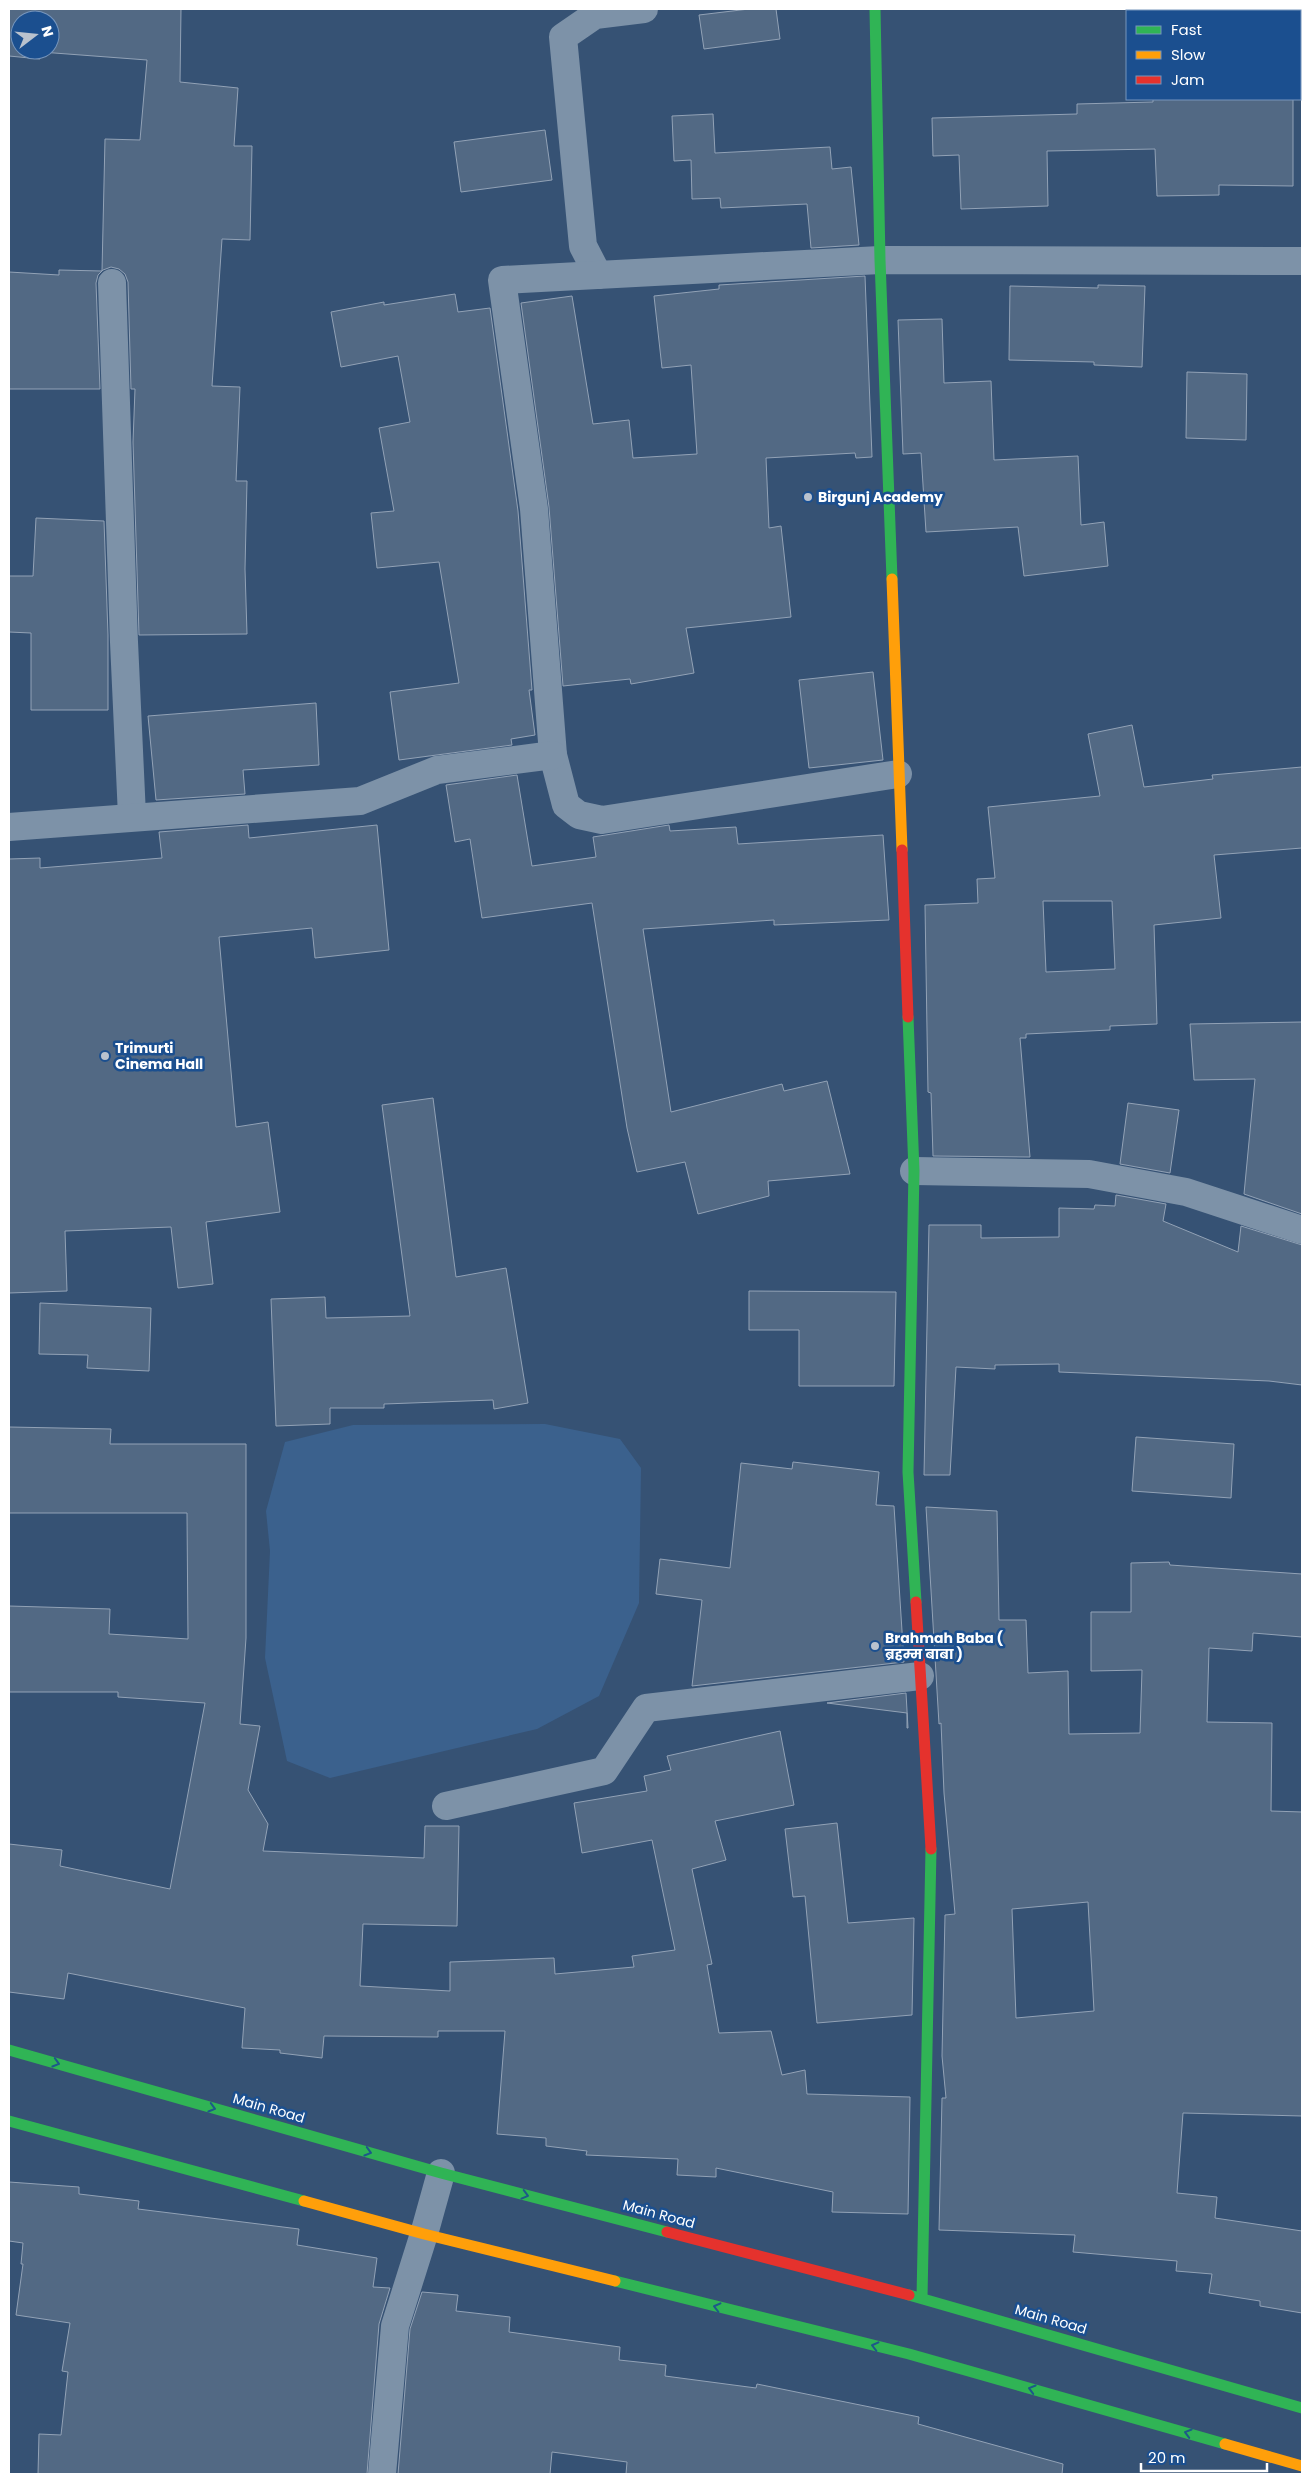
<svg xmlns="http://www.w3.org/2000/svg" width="1311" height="2483" font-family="Poppins,'Noto Sans Devanagari',sans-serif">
<rect width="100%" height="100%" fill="#365274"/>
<path fill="#3b618d" d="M 545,1424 L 620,1439 L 641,1468 L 639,1603 L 599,1696 L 537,1729 L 330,1778 L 287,1761 L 265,1658 L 270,1551 L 266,1511 L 285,1442 L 353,1425 Z"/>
<g fill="#526984" stroke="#92a2b6" fill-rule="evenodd">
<path d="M 9,9 L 181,9 L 180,82 L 238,88 L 234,146 L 252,146 L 250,240 L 222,239 L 212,386 L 240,387 L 236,481 L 247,481 L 245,569 L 247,634 L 139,635 L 133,442 L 135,389 L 131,389 L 128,282 L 125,274 L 119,269 L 111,267 L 103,270 L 98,275 L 96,283 L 100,389 L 9,389 L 9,272 L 59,275 L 59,270 L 102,271 L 105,139 L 140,140 L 147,60 L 41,52 L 40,59 L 9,56 ZM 20,20 L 50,20 L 50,50 L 20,50 Z"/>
<path d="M 749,9 L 776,9 L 780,39 L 704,49 L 699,15 Z"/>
<path d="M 1153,99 L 1293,99 L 1293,186 L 1219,185 L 1219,195 L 1157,196 L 1155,149 L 1047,151 L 1048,206 L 961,209 L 959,155 L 933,156 L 932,118 L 1077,114 L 1077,104 L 1153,102 Z"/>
<path d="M 713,114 L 715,153 L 830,147 L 832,169 L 851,167 L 859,245 L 811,248 L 807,204 L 721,208 L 720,198 L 692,199 L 691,160 L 674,161 L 672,116 Z"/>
<path d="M 545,130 L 552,180 L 461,192 L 454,142 Z"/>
<path d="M 865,276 L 872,457 L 856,458 L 855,453 L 766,458 L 769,528 L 781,526 L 791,617 L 686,628 L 694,673 L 631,684 L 630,679 L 563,686 L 549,507 L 521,303 L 572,296 L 593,424 L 629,420 L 633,458 L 697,454 L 691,365 L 662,368 L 654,296 L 719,289 L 719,285 Z"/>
<path d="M 1098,285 L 1145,286 L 1142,367 L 1094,365 L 1094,362 L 1009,360 L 1010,286 L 1098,288 Z"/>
<path d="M 455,294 L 458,312 L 490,308 L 518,511 L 532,690 L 529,690 L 535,735 L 511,739 L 512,745 L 399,760 L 390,692 L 459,683 L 439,562 L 377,568 L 371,513 L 394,511 L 379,428 L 410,422 L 398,356 L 341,367 L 331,312 L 384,302 L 384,305 Z"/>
<path d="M 942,319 L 944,383 L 991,381 L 994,460 L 1078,456 L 1081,525 L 1104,522 L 1108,566 L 1024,576 L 1018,527 L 926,532 L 921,453 L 903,454 L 898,320 Z"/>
<path d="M 1187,372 L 1247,374 L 1246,440 L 1186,438 Z"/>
<path d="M 36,518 L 104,521 L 108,635 L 108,710 L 31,710 L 31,633 L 9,632 L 9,576 L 33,576 Z"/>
<path d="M 873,672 L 883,760 L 809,768 L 799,680 Z"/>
<path d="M 316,703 L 319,765 L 243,770 L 245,794 L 156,800 L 148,716 Z"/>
<path d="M 1132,725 L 1144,787 L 1213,779 L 1212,775 L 1302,767 L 1302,848 L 1214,855 L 1221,918 L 1154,925 L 1157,1024 L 1110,1026 L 1110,1030 L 1026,1034 L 1026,1038 L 1020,1038 L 1030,1157 L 933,1156 L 931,1093 L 928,1092 L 925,905 L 978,903 L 977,879 L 995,878 L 988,807 L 1100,796 L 1088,734 ZM 1043,901 L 1112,901 L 1115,969 L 1046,972 Z"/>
<path d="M 517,775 L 532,866 L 596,857 L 593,837 L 669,825 L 670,831 L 736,827 L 738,844 L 883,835 L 889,920 L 774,925 L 774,920 L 643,929 L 671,1112 L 782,1084 L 784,1091 L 827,1081 L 850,1174 L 768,1181 L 769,1196 L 698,1214 L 685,1162 L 637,1172 L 627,1128 L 592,903 L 482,918 L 470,839 L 455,842 L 446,785 Z"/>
<path d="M 248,825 L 249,838 L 377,825 L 389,950 L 315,958 L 312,928 L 219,937 L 236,1127 L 268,1122 L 280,1212 L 206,1222 L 213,1284 L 178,1288 L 171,1227 L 65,1231 L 67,1291 L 9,1293 L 9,859 L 40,858 L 40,868 L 162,858 L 159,832 Z"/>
<path d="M 1302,1022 L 1302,1214 L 1244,1194 L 1255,1079 L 1194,1080 L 1190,1024 Z"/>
<path d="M 433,1098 L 456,1277 L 506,1268 L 528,1403 L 494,1409 L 493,1400 L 384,1404 L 384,1408 L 330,1408 L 330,1424 L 276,1426 L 271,1299 L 325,1297 L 326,1318 L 410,1316 L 382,1105 Z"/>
<path d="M 1128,1103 L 1179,1110 L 1170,1173 L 1120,1164 Z"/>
<path d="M 1116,1195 L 1166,1204 L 1163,1221 L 1238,1252 L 1241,1226 L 1302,1245 L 1302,1385 L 1269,1381 L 1059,1372 L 1059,1364 L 995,1365 L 995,1369 L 956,1367 L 950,1475 L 924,1475 L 929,1225 L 981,1225 L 981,1238 L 1059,1237 L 1059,1208 L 1094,1209 L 1095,1205 L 1115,1206 Z"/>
<path d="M 749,1291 L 896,1292 L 894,1386 L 799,1386 L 799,1330 L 749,1330 Z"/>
<path d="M 40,1303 L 151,1308 L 149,1371 L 87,1368 L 88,1355 L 39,1354 Z"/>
<path d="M 9,1427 L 111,1429 L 110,1444 L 246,1444 L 246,1638 L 240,1724 L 260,1726 L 248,1790 L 268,1824 L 263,1851 L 424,1858 L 425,1826 L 459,1826 L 457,1926 L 363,1924 L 360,1986 L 450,1991 L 450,1962 L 554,1958 L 555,1974 L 634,1967 L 632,1956 L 675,1950 L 652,1840 L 582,1853 L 574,1803 L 647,1791 L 644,1776 L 671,1770 L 667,1756 L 780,1731 L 794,1805 L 715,1821 L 726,1860 L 692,1869 L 712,1964 L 707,1965 L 719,2033 L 771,2031 L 782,2075 L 805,2070 L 807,2094 L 910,2097 L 908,2214 L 832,2212 L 833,2192 L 716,2168 L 716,2177 L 677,2175 L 678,2159 L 586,2155 L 587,2151 L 546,2146 L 546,2138 L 497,2134 L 505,2031 L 438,2031 L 438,2037 L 324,2036 L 322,2058 L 280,2053 L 280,2050 L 242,2048 L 245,2008 L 68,1973 L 64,1999 L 9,1992 L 9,1844 L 62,1850 L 60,1866 L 170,1889 L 205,1703 L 118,1697 L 118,1692 L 9,1692 L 9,1606 L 110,1609 L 109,1634 L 188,1639 L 187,1513 L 9,1513 Z"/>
<path d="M 1136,1437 L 1234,1444 L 1231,1498 L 1132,1491 Z"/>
<path d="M 793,1462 L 879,1472 L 876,1505 L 894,1506 L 904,1662 L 692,1686 L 702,1600 L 656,1594 L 660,1559 L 730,1568 L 741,1463 L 792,1469 Z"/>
<path d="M 926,1507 L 997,1511 L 999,1620 L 1026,1620 L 1028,1673 L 1068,1671 L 1069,1734 L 1140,1733 L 1142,1670 L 1091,1671 L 1091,1612 L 1131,1612 L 1131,1563 L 1169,1562 L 1170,1565 L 1302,1574 L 1302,1637 L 1253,1633 L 1252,1651 L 1209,1648 L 1207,1722 L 1272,1723 L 1271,1811 L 1302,1812 L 1302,2116 L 1183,2113 L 1177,2193 L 1217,2197 L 1215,2218 L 1302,2231 L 1302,2313 L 1260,2306 L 1260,2301 L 1209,2293 L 1212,2274 L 1176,2271 L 1177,2261 L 1073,2252 L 1075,2235 L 939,2230 L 942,2098 L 946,2098 L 942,2056 L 945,1915 L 955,1914 L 944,1793 L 941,1723 L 939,1724 ZM 1088,1902 L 1094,2011 L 1016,2018 L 1012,1909 Z"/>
<path d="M 906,1693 L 908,1728 L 907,1728 L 907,1713 L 827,1703 Z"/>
<path d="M 837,1823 L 848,1923 L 914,1918 L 912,2015 L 817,2023 L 805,1896 L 793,1897 L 785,1829 Z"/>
<path d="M 9,2182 L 79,2187 L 79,2194 L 139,2201 L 138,2209 L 299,2229 L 297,2245 L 377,2258 L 373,2287 L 390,2288 L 379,2324 L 367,2474 L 38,2474 L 39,2434 L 61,2435 L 68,2372 L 62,2371 L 70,2323 L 16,2315 L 23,2264 L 21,2264 L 23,2243 L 9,2241 Z"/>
<path d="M 422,2292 L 458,2295 L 456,2311 L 510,2317 L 509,2332 L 620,2347 L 619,2360 L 666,2365 L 665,2376 L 756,2388 L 757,2384 L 919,2417 L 918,2424 L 1063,2464 L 1062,2474 L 626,2474 L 627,2462 L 552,2452 L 550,2474 L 398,2474 L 410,2329 Z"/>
</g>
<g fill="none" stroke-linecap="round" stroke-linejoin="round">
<g stroke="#7d92a8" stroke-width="28">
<path d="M 598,275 L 583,246 L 563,37 L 595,15 L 644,9"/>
<path d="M 112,283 L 124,642 L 132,816"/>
<path d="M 898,774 L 602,820 L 579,815 L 566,805 L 553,755 L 534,509 L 502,280 L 880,260 L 1302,261"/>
<path d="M 9,827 L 360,801 L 437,770 L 553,755"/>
<path d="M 914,1171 L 1089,1174 L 1186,1192 L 1302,1230"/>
<path d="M 446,1806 L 604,1771 L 646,1708 L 920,1676"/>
<path d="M 382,2474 L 395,2326 L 424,2234 L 441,2173"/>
</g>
<g stroke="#30b455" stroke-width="11">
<path d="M 875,9 L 880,260 L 892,579"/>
<path d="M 908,1017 L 914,1171 L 908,1472 L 916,1602"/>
<path d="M 9,2050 L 441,2173 L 667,2232"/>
<path d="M 9,2121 L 304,2201"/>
<path d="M 615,2281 L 909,2354 L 1225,2444"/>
<path d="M 909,2295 L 1302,2408"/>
<path d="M 922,2298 L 931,1849"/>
</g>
<g stroke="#ff9f0a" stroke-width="11">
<path d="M 892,579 L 902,850"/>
<path d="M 304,2201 L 424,2234 L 615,2281"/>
<path d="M 1225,2444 L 1302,2466"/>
</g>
<g stroke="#e5322d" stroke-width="11">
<path d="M 902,850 L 908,1017"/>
<path d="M 916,1602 L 931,1849"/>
<path d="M 667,2232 L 909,2295"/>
</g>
</g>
<defs><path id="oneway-chevron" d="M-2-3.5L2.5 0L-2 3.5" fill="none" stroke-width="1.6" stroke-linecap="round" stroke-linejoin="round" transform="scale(1.25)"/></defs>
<g stroke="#1d5989">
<use href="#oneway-chevron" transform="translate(56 2063) rotate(16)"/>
<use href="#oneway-chevron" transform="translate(212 2108) rotate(16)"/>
<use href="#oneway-chevron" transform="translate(368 2152) rotate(16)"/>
<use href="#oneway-chevron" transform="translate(525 2195) rotate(15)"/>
<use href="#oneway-chevron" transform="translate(717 2307) rotate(-166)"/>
<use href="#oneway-chevron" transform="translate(875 2346) rotate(-166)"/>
<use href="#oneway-chevron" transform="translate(1032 2389) rotate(-164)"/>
<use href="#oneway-chevron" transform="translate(1188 2433) rotate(-164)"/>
</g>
<g fill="#b9c2ce" stroke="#1b4f8f" stroke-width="2">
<circle cx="808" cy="497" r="5"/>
<circle cx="105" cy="1056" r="5"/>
<circle cx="875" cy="1646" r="5"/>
</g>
<g text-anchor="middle" stroke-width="5" stroke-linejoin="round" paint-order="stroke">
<g font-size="14" font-weight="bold" fill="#fff" stroke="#1b4f8f" text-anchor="start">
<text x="818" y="502">Birgunj Academy</text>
<text x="115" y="1053">Trimurti<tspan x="115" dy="16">Cinema Hall</tspan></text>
<text x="885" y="1643">Brahmah Baba (<tspan x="885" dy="16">ब्रहम्म बाबा )</tspan></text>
</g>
<g font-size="14" fill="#fff" stroke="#1b4f8f">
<text transform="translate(269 2108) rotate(16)" y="5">Main Road</text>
<text transform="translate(659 2214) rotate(15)" y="5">Main Road</text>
<text transform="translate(1051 2319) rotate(16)" y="5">Main Road</text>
</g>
</g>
<rect width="1311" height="2483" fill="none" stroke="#ffffff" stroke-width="20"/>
<rect x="1126" y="10" width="175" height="90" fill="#1b4f8f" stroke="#7695bc"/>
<rect x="1136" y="26" width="25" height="8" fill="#30b455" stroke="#7695bc"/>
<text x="1171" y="35" font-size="15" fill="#ffffff">Fast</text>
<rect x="1136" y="51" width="25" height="8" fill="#ff9f0a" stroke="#7695bc"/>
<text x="1171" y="60" font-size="15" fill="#ffffff">Slow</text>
<rect x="1136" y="76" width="25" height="8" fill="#e5322d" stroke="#7695bc"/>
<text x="1171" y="85" font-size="15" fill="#ffffff">Jam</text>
<g transform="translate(35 35) rotate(74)"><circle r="24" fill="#1b4f8f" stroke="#7695bc"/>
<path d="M0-4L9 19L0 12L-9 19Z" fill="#b9c2ce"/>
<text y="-8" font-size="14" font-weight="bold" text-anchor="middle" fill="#ffffff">N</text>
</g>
<path d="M1141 2463v8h126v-8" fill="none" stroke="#ffffff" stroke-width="2.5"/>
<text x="1148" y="2463" font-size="15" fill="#ffffff" stroke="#1b4f8f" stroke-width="4" paint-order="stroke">20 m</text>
</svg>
